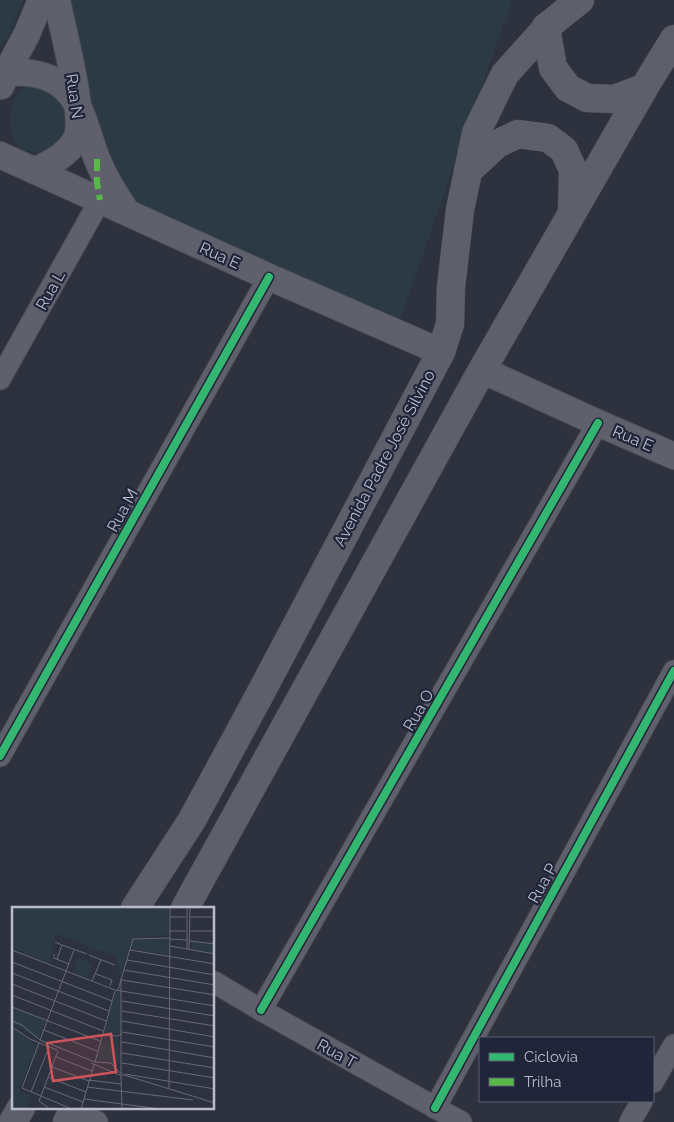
<svg xmlns="http://www.w3.org/2000/svg" width="674" height="1122" font-family="Raleway,sans-serif">
<rect width="100%" height="100%" fill="#2e313e"/>
<g fill="#2b3a44">
<path d="M 0,0 L 24,0 L 7,39 L 0,45 Z"/>
<path d="M 67,0 L 512,0 L 400,320 L 140,205 L 122,187 L 104,144 L 77,59 Z"/>
<path d="M 36,82 L 66,105 C 66,126 67,143 43,150 C 0,164 0,88 36,82 Z"/>
</g>
<g fill="none" stroke-linecap="round" stroke-linejoin="round">
<g stroke="#4b4d57" stroke-width="23">
<g id="minor">
<path d="M 0,379 L 100,200"/>
<path d="M 0,756 L 269,277"/>
<path d="M 214,982 L 261,1010 L 461,1122"/>
<path d="M 261,1010 L 598,423"/>
<path d="M 653,1082 L 674,1045"/>
<path d="M 435,1108 L 674,671"/>
<path d="M 74,1109 L 97,1122"/>
<path d="M 630,1122 L 642,1101"/>
</g>
</g>
<g stroke="#4b4d57" stroke-width="28">
<g id="tertiary">
<path d="M 0,76 C 9,71 19,72 29,73 C 80,79 82,120 97,159 C 105,179 115,195 127,212"/>
<path d="M 1,86 L 6,73 L 27,34 L 41,0"/>
<path d="M 0,155 L 269,277 L 441,352"/>
<path d="M 35,171 C 50,163 66,156 75,141 C 88,119 62,29 57,0"/>
<path d="M 482,370 L 598,423 L 674,456"/>
</g>
</g>
<g stroke="#4b4d57" stroke-width="29">
<g id="secondary">
<path d="M 546,27 L 553,68 L 568,88 L 587,98 L 614,99 L 644,88"/>
<path d="M 468,171 L 497,144 L 518,134 L 548,138 L 564,150 L 573,170 L 572,212"/>
<path d="M 135,908 L 192,820 L 258,698 L 441,352 L 450,324 L 451,287 L 460,210 L 476,133 L 505,74 L 550,24 L 580,0"/>
<path d="M 185,908 L 482,370 L 644,88 L 674,39"/>
<path d="M 13,1122 L 21,1108"/>
<path d="M 67,1122 L 74,1108"/>
</g>
</g>
<use href="#minor" stroke="#5f606b" stroke-width="21"/>
<use href="#tertiary" stroke="#5f606b" stroke-width="26"/>
<use href="#secondary" stroke="#5d5f6a" stroke-width="28"/>
<path stroke="#58b947" stroke-width="6" stroke-dasharray="12 6" stroke-linecap="butt" d="M 97,159 L 97,183 L 100,200"/>
<g stroke="#212539" stroke-width="11">
<g id="cycleway">
<path d="M 0,756 L 269,277"/>
<path d="M 261,1010 L 598,423"/>
<path d="M 435,1108 L 674,671"/>
</g>
</g>
<use href="#cycleway" stroke="#33b770" stroke-width="8"/>
</g>
<g text-anchor="middle" stroke-width="4.5" stroke-linejoin="round" paint-order="stroke">
<g font-size="16" fill="#babccd" stroke="#212539">
<text transform="translate(75 96) rotate(82)" y="6">Rua N</text>
<text transform="translate(220 255) rotate(24)" y="6">Rua E</text>
<text transform="translate(50 290) rotate(-61)" y="6">Rua L</text>
<text transform="translate(633 438) rotate(23)" y="6">Rua E</text>
<text transform="translate(384 458) rotate(-62)" y="6">Avenida Padre José Silvino</text>
<text transform="translate(122 510) rotate(-61)" y="6">Rua M</text>
<text transform="translate(418 710) rotate(-60)" y="6">Rua O</text>
<text transform="translate(542 883) rotate(-61)" y="6">Rua P</text>
<text transform="translate(337 1053) rotate(29)" y="6">Rua T</text>
</g>
</g>
<g transform="translate(12 907)">
<rect width="202" height="202" fill="#2e313e"/>
<path d="M 0,1 L 157,1 L 156,28 L 120,31 L 108,70 L 104,50 L 43,26 L 38,57 L 0,41 ZM 121,33 L 157,33 L 157,48 L 119,42 ZM 179,35 L 202,37 L 202,46 L 180,42 ZM 66,51 L 81,57 L 75,71 L 61,65 ZM 108,84 L 109,125 L 97,128 L 93,123 L 103,85 ZM 0,100 L 34,114 L 27,132 L 0,116 ZM 0,120 L 25,139 L 7,181 L 9,186 L 19,188 L 14,202 L 0,202 ZM 106,130 L 109,157 L 84,152 L 89,135 Z" fill="#2b3a44"/>
<path fill="none" stroke="#666977" stroke-width="1" d="M 175,1 L 175,42M 158,10 L 174,10M 178,10 L 203,10M 157,24 L 174,24M 178,24 L 203,24M 157,32 L 175,33M 178,34 L 203,37M 43,35 L 50,38 L 45,52M 50,38 L 75,47M 158,39 L 203,47M 0,43 L 103,83 L 203,99M 118,43 L 203,57M 177,43 L 178,1M 42,47 L 42,51 L 57,57M 77,48 L 103,58M 115,53 L 203,68M 0,55 L 100,94M 112,63 L 203,78M 0,66 L 97,104M 84,67 L 100,73 L 98,79M 109,72 L 109,167M 110,73 L 203,88M 80,74 L 89,53M 0,77 L 94,114M 106,83 L 121,32 L 157,31M 0,88 L 91,124M 110,94 L 203,109M 0,100 L 88,134M 110,104 L 203,119M 0,114 L 10,118 L 28,133 L 83,155 L 99,156 L 109,167 L 203,196M 110,114 L 203,130M 0,120 L 18,132 L 45,143M 32,123 L 85,144M 110,125 L 203,140M 90,128 L 106,129 L 110,126M 28,133 L 62,43M 110,135 L 203,151M 27,136 L 10,181 L 60,202M 110,146 L 203,161M 44,150 L 80,164M 83,155 L 103,84M 79,156 L 110,169M 110,156 L 203,171M 40,160 L 77,174M 113,167 L 203,182M 109,169 L 110,202M 36,170 L 74,185M 77,173 L 109,177M 32,180 L 71,195M 75,180 L 181,193M 157,182 L 158,1M 19,185 L 37,140M 72,192 L 148,202M 38,202 L 27,194 L 46,144M 69,202 L 82,158"/>
<path fill="#ce545a" fill-opacity="0.15" stroke="#ce545a" stroke-width="2.5" d="M 99,127 L 104,165 L 41,174 L 35,136 Z"/>
<rect width="202" height="202" fill="none" stroke="#babccd" stroke-width="2.5"/>
</g>
<rect x="479" y="1037" width="175" height="65" fill="#212539" stroke="#5e6174"/>
<rect x="489" y="1053" width="25" height="8" fill="#33b770" stroke="#5e6174"/>
<text x="524" y="1062" font-size="15" fill="#babccd">Ciclovia</text>
<rect x="489" y="1078" width="25" height="8" fill="#58b947" stroke="#5e6174"/>
<text x="524" y="1087" font-size="15" fill="#babccd">Trilha</text>
</svg>
